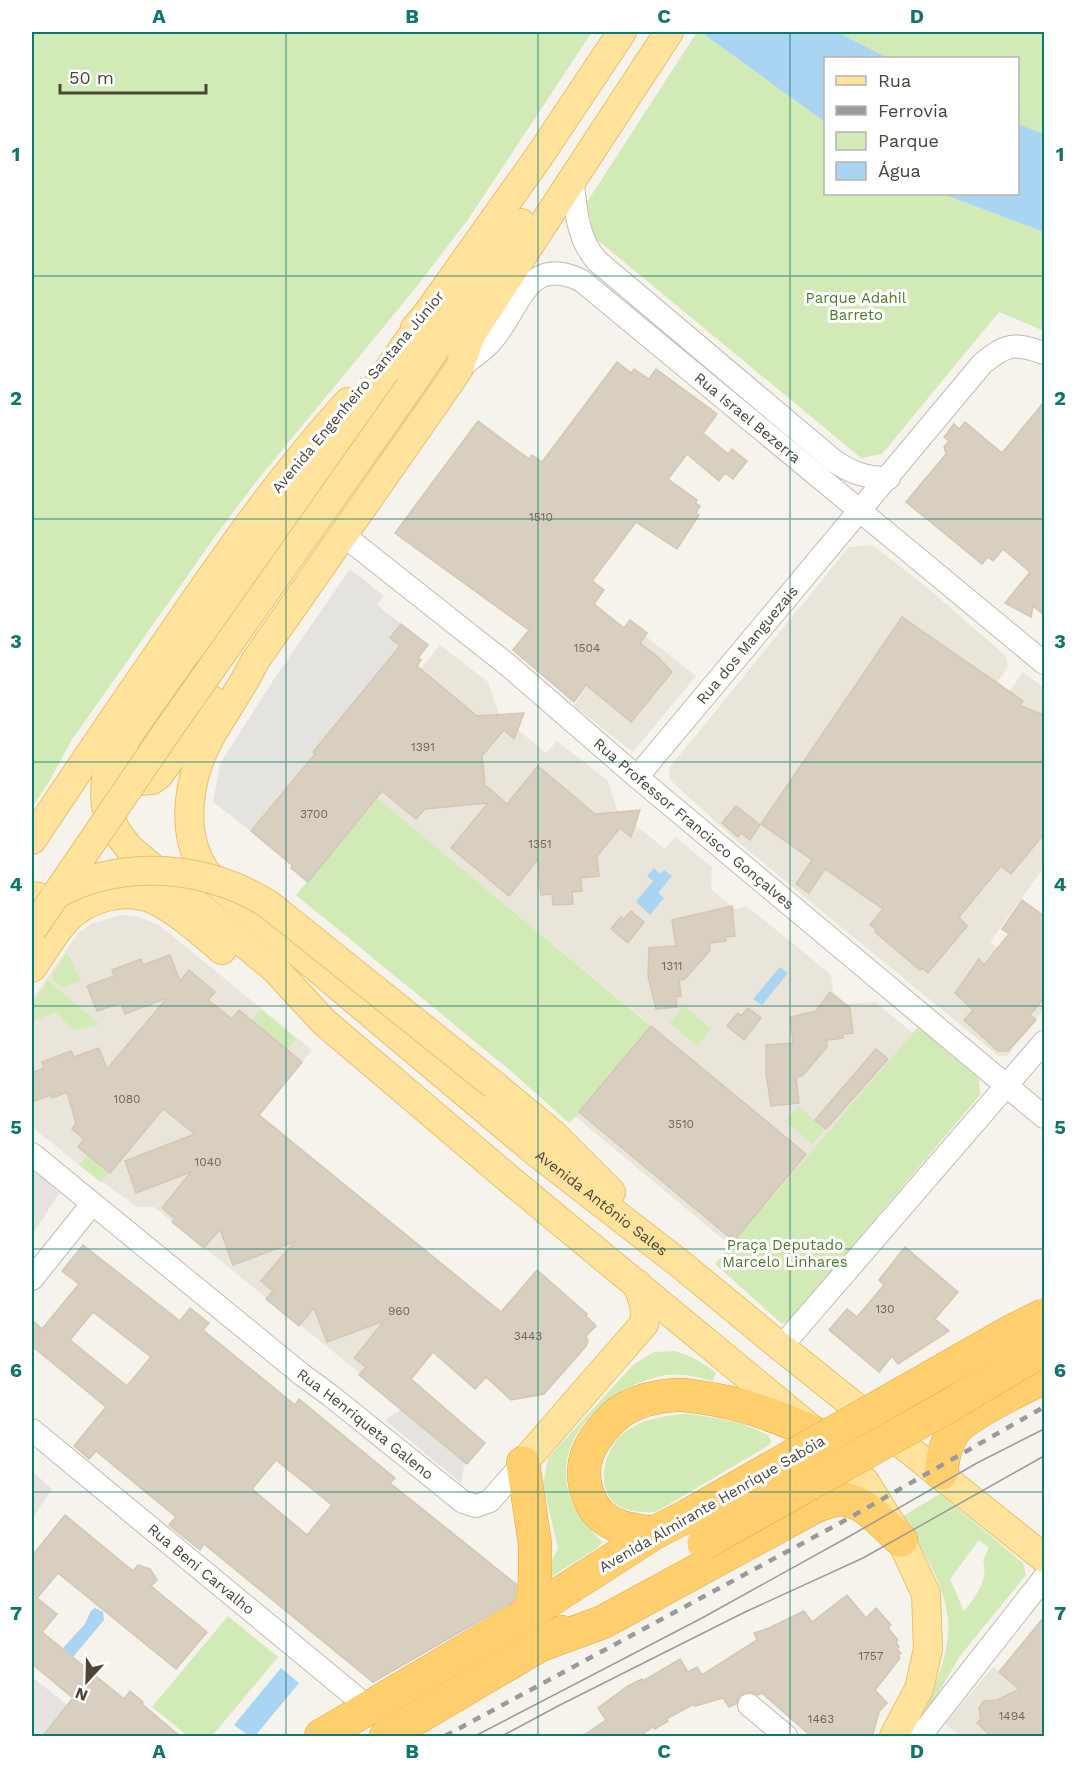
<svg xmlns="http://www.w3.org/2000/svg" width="1076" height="1768" font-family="'Work Sans',sans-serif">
<rect width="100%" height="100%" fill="#f6f3ec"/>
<g fill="#eae5da">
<path d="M 872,545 L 924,585 L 1006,656 L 1008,666 L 996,685 L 1009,692 L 1023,672 L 1044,688 L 1044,867 L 990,942 L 1044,987 L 1044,1009 L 1008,1055 L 1000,1057 L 846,931 L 737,841 L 669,779 L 670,767 L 849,547 Z"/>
<path d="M 629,623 L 696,676 L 633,752 L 574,706 Z"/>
<path d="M 440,645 L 488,682 L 499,714 L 546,753 L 557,741 L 608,781 L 617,810 L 665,849 L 675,837 L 712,867 L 711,889 L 735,909 L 746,906 L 789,940 L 831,975 L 833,992 L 846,1004 L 875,1002 L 913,1033 L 731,1246 L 576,1117 L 651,1025 L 340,768 Z"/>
<path d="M 121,915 L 136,916 L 159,925 L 312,1050 L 259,1115 L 480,1295 L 393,1400 L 154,1207 L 137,1207 L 104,1183 L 102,1183 L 32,1127 L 32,1000 L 78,933 L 91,924 Z"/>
<path d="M 993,1667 L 1044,1710 L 1044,1736 L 960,1736 L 945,1724 Z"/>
</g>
<g fill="#d2eab5" fill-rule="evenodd">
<path d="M 32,32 L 592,32 L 469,218 L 414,290 L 259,478 L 216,535 L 71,741 L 50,780 L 32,808 Z"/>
<path d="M 697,32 L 703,32 L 709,38 L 825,122 L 826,194 L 943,194 L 1044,232 L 1044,331 L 999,312 L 882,454 L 861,458 L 594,237 L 587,202 Z"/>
<path d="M 837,32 L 1044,32 L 1044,134 L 1018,124 L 1018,58 L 888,58 Z"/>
<path d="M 377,798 L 651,1026 L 576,1117 L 569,1123 L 511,1071 L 296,895 Z"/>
<path d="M 67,952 L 81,981 L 61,988 L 51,978 Z"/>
<path d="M 48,980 L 99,1024 L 73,1031 L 57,1012 L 32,1021 L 32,1004 Z"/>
<path d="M 684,1006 L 711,1029 L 697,1046 L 670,1023 Z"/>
<path d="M 261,1009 L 296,1039 L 287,1049 L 252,1020 Z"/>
<path d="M 918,1027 L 979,1079 L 980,1095 L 787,1323 L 781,1323 L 715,1264 Z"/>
<path d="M 798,1106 L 825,1129 L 813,1144 L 785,1121 Z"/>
<path d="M 88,1155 L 109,1172 L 101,1182 L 79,1165 Z"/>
<path d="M 675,1351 C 691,1356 703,1362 716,1373 L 713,1381 C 698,1377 682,1373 667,1375 C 613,1384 549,1435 570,1497 C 576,1514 589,1528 602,1542 L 597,1548 L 551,1577 L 552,1560 L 558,1548 L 543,1485 L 548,1458 L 634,1364 L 654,1352 Z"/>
<path d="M 685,1414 C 715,1417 743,1421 769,1436 L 771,1442 L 769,1445 L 656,1512 C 644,1512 630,1513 619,1506 C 594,1491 603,1449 624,1433 C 642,1419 662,1416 685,1414 Z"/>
<path d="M 940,1494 L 1023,1563 L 1026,1575 L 960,1656 L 919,1726 C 930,1697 951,1653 948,1621 C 945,1583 921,1549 903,1516 ZM 979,1540 L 989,1548 C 979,1565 986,1562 984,1576 C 982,1588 971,1603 964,1611 L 950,1579 Z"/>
<path d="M 228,1616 L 278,1657 L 212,1736 L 188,1736 L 152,1707 Z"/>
</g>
<g fill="#e5e3e0">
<path d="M 350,569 L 384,596 L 377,605 L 401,624 L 390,638 L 400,646 L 313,752 L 315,754 L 251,831 L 213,802 L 220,764 L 272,682 Z"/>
<path d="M 32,1167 L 59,1193 L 32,1235 Z"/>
<path d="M 402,1409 L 465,1462 L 461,1483 L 385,1420 Z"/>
<path d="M 32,1471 L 52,1489 L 32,1519 Z"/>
<path d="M 32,1677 L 71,1708 L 62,1711 L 42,1736 L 32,1736 Z"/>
</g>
<g fill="#a9d4f2">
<path d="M 703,32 L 837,32 L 888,58 L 826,58 L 825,122 L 709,38 Z"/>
<path d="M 1018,124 L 1044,134 L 1044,232 L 943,194 L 1018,194 Z"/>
<path d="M 654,868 L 660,874 L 664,870 L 672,876 L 658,893 L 664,898 L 650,915 L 636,902 L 653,881 L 647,876 Z"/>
<path d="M 780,967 L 788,973 L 762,1005 L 753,999 Z"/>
<path d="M 95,1608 L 103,1612 L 104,1620 L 73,1657 L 63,1648 L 85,1624 L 91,1611 Z"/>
<path d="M 281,1668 L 299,1683 L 255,1736 L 249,1736 L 234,1725 Z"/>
</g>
<g fill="#d8cfc1" stroke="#d3c7b4" stroke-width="1.5" fill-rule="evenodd">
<path d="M 617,362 L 631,373 L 634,369 L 649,379 L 656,369 L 717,414 L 703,433 L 728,454 L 732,449 L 747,461 L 733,479 L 725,473 L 719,481 L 687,454 L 668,479 L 697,500 L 695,503 L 700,506 L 696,513 L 699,515 L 677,549 L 636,522 L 592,581 L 604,590 L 594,604 L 624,628 L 630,620 L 647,633 L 640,643 L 659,658 L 672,672 L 631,722 L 586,685 L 574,702 L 513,650 L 529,630 L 395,533 L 478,421 L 529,459 L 532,455 L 542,462 Z"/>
<path d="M 1044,402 L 1044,615 L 1033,606 L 1031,617 L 1005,603 L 1030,572 L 1003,549 L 993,561 L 988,557 L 982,564 L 906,502 L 946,454 L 944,447 L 949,441 L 944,437 L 954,424 L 959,429 L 965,422 L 1002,453 Z"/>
<path d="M 902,617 L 1023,701 L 1019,705 L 1044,715 L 1044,834 L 1011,874 L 1001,866 L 959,917 L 967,926 L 928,973 L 921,968 L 920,970 L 875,932 L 876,930 L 870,925 L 883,909 L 825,869 L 809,893 L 796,884 L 812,860 L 761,824 Z"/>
<path d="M 401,624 L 428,645 L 418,658 L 421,660 L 417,666 L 477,716 L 524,713 L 514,739 L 504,730 L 482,756 L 485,785 L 507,804 L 538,766 L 595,814 L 640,810 L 631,837 L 620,828 L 597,856 L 599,876 L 581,878 L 582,891 L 572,892 L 573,904 L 553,905 L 552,894 L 541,895 L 538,859 L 509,896 L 451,848 L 488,803 L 425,809 L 416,819 L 382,791 L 308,882 L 291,868 L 292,865 L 251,831 L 315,754 L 313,752 L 400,646 L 390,638 Z"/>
<path d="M 736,806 L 760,825 L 750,840 L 741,833 L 738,837 L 722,823 Z"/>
<path d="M 1022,900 L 1044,916 L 1044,998 L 1030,1015 L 1036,1020 L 1008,1051 L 998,1051 L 964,1020 L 973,1010 L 955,993 L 979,959 L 984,965 L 1009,934 L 1002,929 Z"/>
<path d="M 732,906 L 735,936 L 725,937 L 726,941 L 709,943 L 710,950 L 685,979 L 679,980 L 681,996 L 676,997 L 677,1007 L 656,1009 L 648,976 L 649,948 L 674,946 L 676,947 L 672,920 Z"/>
<path d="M 631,911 L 644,922 L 628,943 L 611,929 L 621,917 L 624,919 Z"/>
<path d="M 170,955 L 180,981 L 189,970 L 215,992 L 208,1000 L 232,1019 L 239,1010 L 302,1062 L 259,1115 L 501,1312 L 537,1270 L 587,1314 L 586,1316 L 596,1326 L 586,1336 L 588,1341 L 586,1346 L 544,1394 L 511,1400 L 486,1377 L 475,1389 L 433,1352 L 411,1379 L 485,1443 L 467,1464 L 359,1375 L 366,1367 L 354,1358 L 384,1321 L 327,1342 L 314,1308 L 299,1326 L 266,1299 L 273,1291 L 261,1281 L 294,1242 L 233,1265 L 220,1229 L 204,1248 L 172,1222 L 175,1219 L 162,1208 L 191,1172 L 136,1193 L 125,1161 L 195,1134 L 163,1109 L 110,1173 L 78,1147 L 84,1139 L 72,1129 L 76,1123 L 67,1092 L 52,1098 L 51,1095 L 32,1102 L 32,1073 L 44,1068 L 42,1062 L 71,1051 L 74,1057 L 99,1048 L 107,1069 L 167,998 L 125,1014 L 121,1003 L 97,1011 L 87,986 L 114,976 L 112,970 L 141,959 L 143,965 Z"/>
<path d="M 830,992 L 850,1008 L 853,1033 L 843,1034 L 843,1038 L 827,1040 L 827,1047 L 802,1076 L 796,1077 L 799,1103 L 771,1106 L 766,1073 L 766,1045 L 793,1043 L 790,1017 L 816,1011 Z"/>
<path d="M 748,1008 L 761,1018 L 744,1040 L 727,1026 L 738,1013 L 741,1016 Z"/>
<path d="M 651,1026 L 806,1154 L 734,1241 L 579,1112 Z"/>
<path d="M 876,1049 L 888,1059 L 826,1129 L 815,1120 Z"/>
<path d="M 83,1245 L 180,1321 L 190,1308 L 209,1323 L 203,1330 L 295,1405 L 299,1399 L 395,1478 L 390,1483 L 516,1584 L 514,1601 L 373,1682 L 204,1544 L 200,1550 L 169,1525 L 176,1517 L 96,1451 L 89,1459 L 74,1446 L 106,1407 L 32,1346 L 32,1320 L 42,1329 L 79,1284 L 62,1271 ZM 93,1312 L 151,1357 L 127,1386 L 70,1340 ZM 276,1460 L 332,1505 L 307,1535 L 252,1489 Z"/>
<path d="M 905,1247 L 958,1292 L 935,1319 L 949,1331 L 898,1364 L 892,1356 L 879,1372 L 829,1330 L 847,1309 L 857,1317 L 884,1285 L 879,1280 Z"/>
<path d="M 65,1515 L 133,1571 L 138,1565 L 150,1569 L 157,1580 L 151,1586 L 207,1632 L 176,1669 L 58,1573 L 37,1598 L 57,1614 L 42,1632 L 124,1699 L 130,1691 L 143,1702 L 142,1704 L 181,1737 L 42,1737 L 73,1698 L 32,1664 L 32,1556 Z"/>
<path d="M 847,1595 L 866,1618 L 876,1608 L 891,1625 L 888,1628 L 898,1640 L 896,1642 L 899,1647 L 897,1649 L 901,1653 L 898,1656 L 900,1658 L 875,1690 L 887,1703 L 879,1712 L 872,1737 L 812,1737 L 762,1693 L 758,1695 L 751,1692 L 744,1693 L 739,1696 L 736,1704 L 729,1707 L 723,1698 L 695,1706 L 694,1704 L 666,1719 L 668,1721 L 655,1729 L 653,1727 L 638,1737 L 581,1737 L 606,1720 L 598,1708 L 628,1686 L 642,1679 L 643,1681 L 680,1659 L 688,1672 L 697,1667 L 702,1675 L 757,1640 L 754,1633 L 769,1628 L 804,1611 L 812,1622 Z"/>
<path d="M 1044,1617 L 1044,1737 L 992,1737 L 977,1723 L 981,1719 L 979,1708 L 984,1701 L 997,1700 L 1019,1689 L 999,1672 Z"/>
</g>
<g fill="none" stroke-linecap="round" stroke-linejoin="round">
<g stroke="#c2bbae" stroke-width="24">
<g id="minor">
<path d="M 572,177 C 576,207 576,236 596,260 L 833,460 C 851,473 866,478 889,478"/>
<path id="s1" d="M 459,368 C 469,360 480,353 489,344 C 520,312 525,252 582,281 L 1044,663"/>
<path id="s2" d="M 342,534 L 509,666 L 637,777 L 1044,1117"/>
<path id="s3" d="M 637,777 L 982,364 C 1007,343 1014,343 1044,353"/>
<path id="s4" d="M 32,1154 L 301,1374 L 331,1396 L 463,1502 L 476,1506 L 490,1501 L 523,1463"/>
<path d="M 32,1279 L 92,1204"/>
<path d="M 781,1347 L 1044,1042"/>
<path id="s5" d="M 32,1430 L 369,1708"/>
<path d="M 749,1705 L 786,1736"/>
<path d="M 920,1736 L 1044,1578"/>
</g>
</g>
<g stroke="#e6c16a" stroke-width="30">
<g id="major">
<path id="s6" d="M 669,32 L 472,333 L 459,368 L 452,379 L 255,661 C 243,686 227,708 213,732 C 190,771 178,828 204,869 C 212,882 226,891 237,901 L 537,1153 L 679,1263 L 781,1347 L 1044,1558"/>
<path d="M 427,314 L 219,613 L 183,657 L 115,754 L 111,766 L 106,780 L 105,794 L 106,806 L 116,831 L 130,849 L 275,969 L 324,1022 L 516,1185 L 820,1436 L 865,1482 L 901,1540 L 926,1594 L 928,1649 L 919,1689 L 894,1736"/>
<path d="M 415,328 L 427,314 L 540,155 L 622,32"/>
<path d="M 409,388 L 521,223"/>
<path d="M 132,759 C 130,769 131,773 138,781 L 152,780 L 159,775 L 212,700"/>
<path d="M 32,840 C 82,765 133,690 185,615 C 236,541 287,469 348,402"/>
<path d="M 32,896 C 49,897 59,907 57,924"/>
<path d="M 32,968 C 43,953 53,934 66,920 C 88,897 126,887 155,900 C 179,912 202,933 222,950"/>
<path d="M 494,1085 L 553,1134 L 611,1192"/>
<path d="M 523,1463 L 644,1324 C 647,1309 642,1297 637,1284"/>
</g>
</g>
<g stroke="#e0a43c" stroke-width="34">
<g id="highway">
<path d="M 523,1463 L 535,1544 L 535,1580 L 531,1612"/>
<path d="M 941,1473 C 943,1458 945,1442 956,1429 C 971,1412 1022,1389 1044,1377"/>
<path d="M 654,1533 C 642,1531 625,1530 614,1524 C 591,1514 581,1486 585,1462 C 589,1442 609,1418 626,1408 C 641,1400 659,1396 675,1395 C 682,1394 690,1396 698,1397 C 741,1402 781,1417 820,1436"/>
<path d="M 543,1644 L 603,1622 L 814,1507 C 824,1503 836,1498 847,1500 C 868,1504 886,1527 901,1540"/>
<path d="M 321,1736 L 531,1612 L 654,1533 L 687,1516"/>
<path d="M 386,1736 L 562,1632"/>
</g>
</g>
<use href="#minor" stroke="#fff" stroke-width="22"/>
<use href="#major" stroke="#ffe39c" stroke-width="28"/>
<use href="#highway" stroke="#ffcf6e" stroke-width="33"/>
<g stroke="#9a9a9a" stroke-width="1.5">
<path d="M 475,1736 L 702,1618 L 850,1536 L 977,1463 L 1044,1429"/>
<path d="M 502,1736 L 558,1706 L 745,1612 L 863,1558 L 1044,1456"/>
</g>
<path stroke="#9a9a9a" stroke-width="4.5" stroke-dasharray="8 8" stroke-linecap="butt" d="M 445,1736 L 842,1522 L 1044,1407"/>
<g stroke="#e6c16a" stroke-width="30" stroke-linecap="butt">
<g id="major-bridge">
<path d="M 55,895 C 121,858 205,865 268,904 L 494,1085"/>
<path d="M 32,930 L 168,730 L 409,388"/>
</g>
</g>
<g stroke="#e0a43c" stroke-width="34" stroke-linecap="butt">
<g id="highway-bridge">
<path d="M 687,1516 L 1010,1332 L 1044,1315"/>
<path d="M 704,1543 L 945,1408 L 1044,1349"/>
</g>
</g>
<use href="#major-bridge" stroke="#ffe39c" stroke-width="28"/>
<use href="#highway-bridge" stroke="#ffcf6e" stroke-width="33"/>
</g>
<path fill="none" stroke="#0f766e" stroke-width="1.5" stroke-opacity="0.55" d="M 286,32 L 286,1736M 538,32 L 538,1736M 790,32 L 790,1736M 32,276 L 1044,276M 32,519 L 1044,519M 32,762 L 1044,762M 32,1006 L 1044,1006M 32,1249 L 1044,1249M 32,1492 L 1044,1492"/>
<g text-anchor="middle" stroke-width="6" stroke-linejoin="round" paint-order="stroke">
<g font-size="12" fill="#6e675b">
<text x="541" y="521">1510</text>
<text x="587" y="652">1504</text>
<text x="423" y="751">1391</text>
<text x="314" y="818">3700</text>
<text x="540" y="848">1351</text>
<text x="672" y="970">1311</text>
<text x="127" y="1103">1080</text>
<text x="681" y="1128">3510</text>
<text x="208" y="1166">1040</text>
<text x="885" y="1313">130</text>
<text x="399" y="1315">960</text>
<text x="528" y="1340">3443</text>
<text x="871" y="1660">1757</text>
<text x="1012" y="1720">1494</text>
<text x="821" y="1723">1463</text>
</g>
<g font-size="15" fill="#4a7f2a" stroke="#fff">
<text x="856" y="303">Parque Adahil<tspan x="856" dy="17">Barreto</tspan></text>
<text x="785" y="1250">Praça Deputado<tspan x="785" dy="17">Marcelo Linhares</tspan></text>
</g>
<g font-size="15" fill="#4b4439" stroke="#fff">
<text transform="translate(358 392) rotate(-50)" y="5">Avenida Engenheiro Santana Júnior</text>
<text dy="5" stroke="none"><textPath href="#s1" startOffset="382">Rua Israel Bezerra</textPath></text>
<text dy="5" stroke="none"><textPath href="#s3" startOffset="172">Rua dos Manguezais</textPath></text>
<text dy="5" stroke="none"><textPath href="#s2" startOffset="456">Rua Professor Francisco Gonçalves</textPath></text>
<text dy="5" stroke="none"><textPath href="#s6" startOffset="1500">Avenida Antônio Sales</textPath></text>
<text dy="5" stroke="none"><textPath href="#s4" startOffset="429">Rua Henriqueta Galeno</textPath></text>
<text transform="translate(712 1504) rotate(-30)" y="5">Avenida Almirante Henrique Sabóia</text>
<text dy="5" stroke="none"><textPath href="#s5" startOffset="219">Rua Beni Carvalho</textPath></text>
</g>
</g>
<rect width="1076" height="1768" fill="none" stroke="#ffffff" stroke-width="66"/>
<rect x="824" y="57" width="195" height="138" fill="#ffffff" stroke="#b7b4b0" stroke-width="1.5"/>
<rect x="836" y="76" width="30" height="9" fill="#ffe39c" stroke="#b7b4b0" stroke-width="1.5"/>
<text x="878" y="87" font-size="18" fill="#4b4439">Rua</text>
<rect x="836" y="106" width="30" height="9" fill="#9a9a9a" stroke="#b7b4b0" stroke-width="1.5"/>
<text x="878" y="117" font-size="18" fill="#4b4439">Ferrovia</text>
<rect x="836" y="132" width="30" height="18" fill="#d2eab5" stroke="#b7b4b0" stroke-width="1.5"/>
<text x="878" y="147" font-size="18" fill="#4b4439">Parque</text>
<rect x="836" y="162" width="30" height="18" fill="#a9d4f2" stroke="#b7b4b0" stroke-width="1.5"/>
<text x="878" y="177" font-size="18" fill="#4b4439">Água</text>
<g transform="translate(87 1681) rotate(202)" stroke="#ffffff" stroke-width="4.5" paint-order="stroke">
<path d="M0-4.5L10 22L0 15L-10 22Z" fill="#4b4439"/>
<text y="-9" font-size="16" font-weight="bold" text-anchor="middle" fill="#4b4439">N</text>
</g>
<path d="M60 84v9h146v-9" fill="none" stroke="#4b4439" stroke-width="3"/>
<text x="69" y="84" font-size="18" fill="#4b4439" stroke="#ffffff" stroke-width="4.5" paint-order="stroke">50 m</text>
<rect x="33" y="33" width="1010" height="1702" fill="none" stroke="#0f766e" stroke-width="2"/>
<g font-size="20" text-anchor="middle" font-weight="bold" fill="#0f766e">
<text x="159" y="23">A</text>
<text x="412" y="23">B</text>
<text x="664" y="23">C</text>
<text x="917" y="23">D</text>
<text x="16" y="161">1</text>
<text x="1060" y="161">1</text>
<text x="16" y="405">2</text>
<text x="1060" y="405">2</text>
<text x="16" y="648">3</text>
<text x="1060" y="648">3</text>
<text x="16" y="891">4</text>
<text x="1060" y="891">4</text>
<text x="16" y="1134">5</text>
<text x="1060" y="1134">5</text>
<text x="16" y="1377">6</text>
<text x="1060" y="1377">6</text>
<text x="16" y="1620">7</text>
<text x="1060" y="1620">7</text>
<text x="159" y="1758">A</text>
<text x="412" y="1758">B</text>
<text x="664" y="1758">C</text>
<text x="917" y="1758">D</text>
</g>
</svg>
